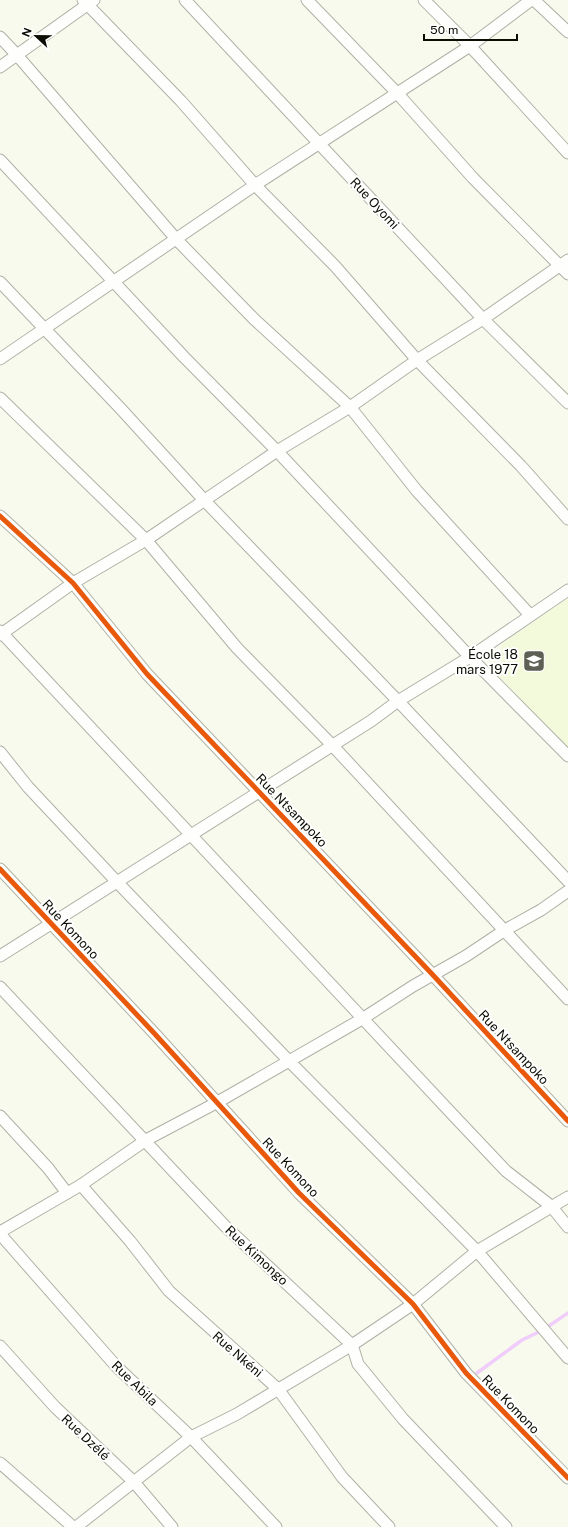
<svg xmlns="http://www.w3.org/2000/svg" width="568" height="1527" font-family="'Public Sans',sans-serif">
<rect width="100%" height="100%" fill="#f7faed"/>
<path fill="#f3f9db" d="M 568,598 L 568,749 L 500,677 L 502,644 Z"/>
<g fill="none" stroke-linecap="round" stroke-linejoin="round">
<path stroke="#f0cdfa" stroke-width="3.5" d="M 477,1373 L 522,1340 L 543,1330 L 568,1313"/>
<g stroke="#afb1a6" stroke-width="13">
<g id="street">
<path d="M 83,0 L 181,101 L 255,185 L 335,266 L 417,360 L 521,466 L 568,519"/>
<path d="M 185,0 L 483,319 L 568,403"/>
<path d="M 307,0 L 398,94 L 473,178 L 568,274"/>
<path d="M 424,0 L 470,46 L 568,153"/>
<path d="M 534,0 L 568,32"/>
<path d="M 0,37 L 16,54 L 177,240 L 254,319 L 350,407 L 417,491 L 530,615"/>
<path d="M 0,67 L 94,0"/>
<path d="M 0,160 L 184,357 L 277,451 L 470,657 L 568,756"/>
<path d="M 0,282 L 121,409 L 204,500 L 398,701 L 568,881"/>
<path d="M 0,359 L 255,185 L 470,46 L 531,0"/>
<path d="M 0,398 L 146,540 L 237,648 L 332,745 L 568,999"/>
<path d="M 0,516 L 73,583 L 147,674 L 432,974 L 568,1121"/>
<path d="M 0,631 L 454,1116 L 506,1171 L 551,1206 L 568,1227"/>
<path d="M 0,635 L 73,583 L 146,540 L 277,451 L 350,407 L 417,360 L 483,319 L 568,260"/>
<path d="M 0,752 L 28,787 L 117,882 L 289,1061 L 477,1251 L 568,1358"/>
<path d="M 0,869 L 154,1033 L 299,1193 L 413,1304 L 466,1373 L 568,1478"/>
<path d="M 0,956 L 371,721 L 398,701 L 470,657 L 568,590"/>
<path d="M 0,987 L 225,1226 L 352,1345 L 358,1364 L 403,1419 L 506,1527"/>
<path d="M 0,1116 L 48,1168 L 67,1193"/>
<path d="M 81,1185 L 130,1241 L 169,1291 L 278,1389 L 342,1477 L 389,1527"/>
<path d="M 0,1232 L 81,1185 L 146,1140 L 216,1103 L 362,1019 L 413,986 L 466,956 L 505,930 L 541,910 L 568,891"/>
<path d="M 0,1234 L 116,1366 L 191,1437 L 276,1527"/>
<path d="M 0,1346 L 55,1407 L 134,1482 L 172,1527"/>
<path d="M 0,1463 L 73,1527"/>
<path d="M 76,1527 L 191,1437 L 237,1414 L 352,1345 L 413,1304 L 477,1251 L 568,1197"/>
</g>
</g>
<use href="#street" stroke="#fefefc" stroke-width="11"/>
<g stroke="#fff" stroke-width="8">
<g id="cycleway">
<path d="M 0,516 L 73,583 L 147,674 L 432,974 L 568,1121"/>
<path d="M 0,869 L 154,1033 L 299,1193 L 413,1304 L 466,1373 L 568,1478"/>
</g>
</g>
<use href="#cycleway" stroke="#e8590c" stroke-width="5"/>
</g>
<defs>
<g id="school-square" transform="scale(1.15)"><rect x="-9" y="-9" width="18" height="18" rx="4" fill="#5e6055" stroke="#fff"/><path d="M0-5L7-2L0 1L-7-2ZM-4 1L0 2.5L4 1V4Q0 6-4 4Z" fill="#fff"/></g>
</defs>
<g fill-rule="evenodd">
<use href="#school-square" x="534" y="661"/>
</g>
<g text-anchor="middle" stroke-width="4" stroke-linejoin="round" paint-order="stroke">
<g font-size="13" fill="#0b0d03" stroke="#fff">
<text transform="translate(375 203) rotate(47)" y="5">Rue Oyomi</text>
<text transform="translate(292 810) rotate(46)" y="5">Rue Ntsampoko</text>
<text transform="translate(71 929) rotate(47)" y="5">Rue Komono</text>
<text transform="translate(514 1047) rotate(47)" y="5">Rue Ntsampoko</text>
<text transform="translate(291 1167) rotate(47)" y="5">Rue Komono</text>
<text transform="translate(257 1255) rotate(43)" y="5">Rue Kimongo</text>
<text transform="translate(238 1354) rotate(41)" y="5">Rue Nkéni</text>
<text transform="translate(135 1383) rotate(44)" y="5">Rue Abila</text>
<text transform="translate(511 1404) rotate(46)" y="5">Rue Komono</text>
<text transform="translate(86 1437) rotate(43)" y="5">Rue Dzélé</text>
</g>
<g font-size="13" fill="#0b0d03" stroke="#fff" text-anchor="end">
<text x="518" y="659">École 18<tspan x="518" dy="15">mars 1977</tspan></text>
</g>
</g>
<g transform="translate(36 36) rotate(292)" stroke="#ffffff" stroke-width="3" paint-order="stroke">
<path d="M0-3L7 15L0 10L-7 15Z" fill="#0b0d03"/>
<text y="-6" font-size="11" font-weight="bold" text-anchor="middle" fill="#0b0d03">N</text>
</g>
<path d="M424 34v6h93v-6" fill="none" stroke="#0b0d03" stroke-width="2"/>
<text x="430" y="34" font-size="12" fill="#0b0d03" stroke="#ffffff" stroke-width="3" paint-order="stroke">50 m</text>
</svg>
